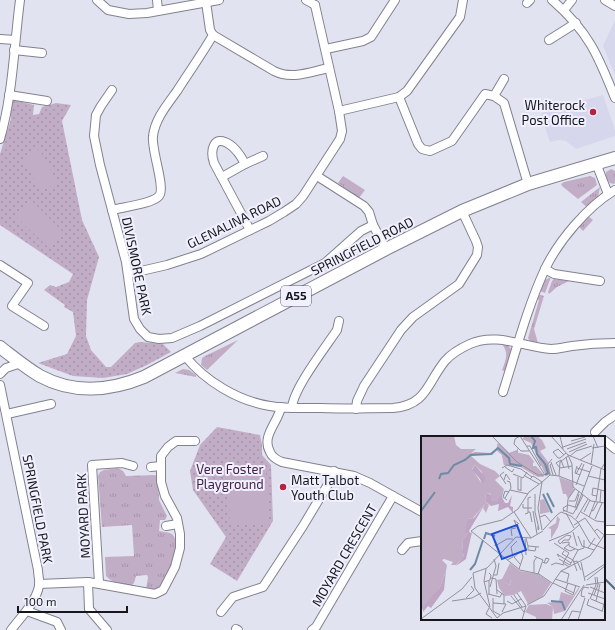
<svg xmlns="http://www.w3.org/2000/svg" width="615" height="630" font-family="'Exo 2',sans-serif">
<defs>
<pattern id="grass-tufts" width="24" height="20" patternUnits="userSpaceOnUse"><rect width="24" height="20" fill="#c2adc6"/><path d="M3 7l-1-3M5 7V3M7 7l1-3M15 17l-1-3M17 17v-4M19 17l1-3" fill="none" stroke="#a694aa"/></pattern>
<pattern id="park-dots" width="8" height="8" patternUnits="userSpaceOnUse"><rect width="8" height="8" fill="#c2adc6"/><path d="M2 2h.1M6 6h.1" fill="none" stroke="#a694aa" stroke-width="1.8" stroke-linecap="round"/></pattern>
</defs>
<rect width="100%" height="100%" fill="#e2e3f1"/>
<g fill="#d6d7ec">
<path d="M 615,20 L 615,75 L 603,46 Z"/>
<path d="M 603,95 L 615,130 L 615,136 L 576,149 L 566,141 L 558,140 L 550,142 L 541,115 L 544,111 Z"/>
</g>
<g fill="url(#grass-tufts)">
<path d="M 611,169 L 615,171 L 615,183 L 614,184 L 610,183 L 606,178 L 606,172 Z"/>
<path d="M 343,176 L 365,190 L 359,198 L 338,183 Z"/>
<path d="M 590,176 L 595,178 L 597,185 L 578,199 L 562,186 L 561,184 L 564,182 Z"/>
<path d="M 600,187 L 598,197 L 588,208 L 581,202 Z"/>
<path d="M 588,216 L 593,220 L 583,231 L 579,227 Z"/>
<path d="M 551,277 L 545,293 L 540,291 L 545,280 Z"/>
<path d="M 554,279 L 569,281 L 557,287 L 549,294 L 548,292 L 552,281 Z"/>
<path d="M 538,294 L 544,296 L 534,329 L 538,343 L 530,341 L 528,338 L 539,300 L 537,299 Z"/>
<path d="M 238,340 L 207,370 L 201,365 L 202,358 L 205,356 Z"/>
<path d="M 502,344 L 508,346 L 511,349 L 512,349 L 506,372 L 502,370 C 506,360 509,353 502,344 Z"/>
<path d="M 183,369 L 189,370 L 196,375 L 196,377 L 175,373 Z"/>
<path d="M 118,468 L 123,471 L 126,476 L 155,475 L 158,478 L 159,500 L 167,516 L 165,520 L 160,520 L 159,531 C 163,532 168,532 172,534 C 184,545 165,581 157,590 L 146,590 L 148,577 L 147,575 L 136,576 C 135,579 135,583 132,585 C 126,590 110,581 106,576 L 105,557 L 134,556 L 132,525 L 102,527 L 98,476 L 100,472 L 104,470 Z"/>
</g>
<g fill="url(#park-dots)">
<path d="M 9,99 L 34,105 L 33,115 L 39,114 L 42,107 L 56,103 L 71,105 L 62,121 L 82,220 L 99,257 L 87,300 L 86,336 L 91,350 L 106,367 L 111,367 L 135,343 L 140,342 L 163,344 L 171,352 L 147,365 L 127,374 L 103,378 L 73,376 L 38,363 L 67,354 L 76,336 L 73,312 L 64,307 L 65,305 L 44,290 L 50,285 L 56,287 L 69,282 L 73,274 L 0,225 L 0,154 L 11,119 Z"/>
<path d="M 217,427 L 260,435 L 262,445 L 262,455 L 271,465 L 273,521 L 237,581 L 210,564 L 226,537 L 193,490 L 190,471 L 200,445 Z"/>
</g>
<g fill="#c2adc6">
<path d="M 39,149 L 58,183 L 41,191 L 22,159 Z"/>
<path d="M 32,201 L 63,232 L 49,248 L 17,218 Z"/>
<path d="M 266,467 L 268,524 L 230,525 L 228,468 Z"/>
</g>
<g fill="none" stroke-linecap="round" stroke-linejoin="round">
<path stroke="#54687c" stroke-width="2" d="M 604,578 L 615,589"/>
<g stroke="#82828f" stroke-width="10">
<g id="minor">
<path d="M 97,0 L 108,10 L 129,14 L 147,13 L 219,0"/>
<path d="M 157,0 L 158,10"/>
<path d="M 306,0 L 315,5"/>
<path d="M 552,0 C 588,31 598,55 615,98"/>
<path d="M 605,0 L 615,6"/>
<path d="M 206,2 L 210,30 L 213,35 L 274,71 C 292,80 310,72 329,68"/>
<path d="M 527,3 L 530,0"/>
<path d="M 564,10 L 572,0"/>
<path d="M 0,39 L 15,40"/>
<path d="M 549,40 L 576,23"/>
<path d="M 326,49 L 363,41 L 371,37 L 395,0"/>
<path d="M 14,50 L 42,53"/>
<path d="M 112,90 L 101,106 L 96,115 L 94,136 L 100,165 L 126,262 L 134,319 L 140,329 L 148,337 L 159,339 L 172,338 L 200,326 L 325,263 L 361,231 L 373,225"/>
<path d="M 9,95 L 47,101"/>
<path d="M 494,96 L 504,79"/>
<path d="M 399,97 L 418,144 L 422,149 L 430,151 L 452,141 L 485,94 L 494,96 L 504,103 L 528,184"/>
<path d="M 339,111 L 399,97 L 407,91 L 460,17 L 463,0"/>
<path d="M 0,139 C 13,94 14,46 20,0"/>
<path d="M 596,163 L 608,194"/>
<path d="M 245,164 C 241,156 237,149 229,144 C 213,134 210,151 214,163 L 250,230"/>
<path d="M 317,176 L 364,206 L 369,212 L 373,225 L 386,249"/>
<path d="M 222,177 L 245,164 L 263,156"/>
<path d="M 112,210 C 123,207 152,204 159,196 C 166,188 151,150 153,136 C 155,119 167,105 177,91 C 189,72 202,54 213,35"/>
<path d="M 0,265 L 28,283 L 12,306 L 44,326"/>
<path d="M 545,269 L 554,274 L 600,281"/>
<path d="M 128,274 L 167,265 L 201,254 L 269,221 L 284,212 L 296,204 L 303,196 L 340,139 L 342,131 L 339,111 L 315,5"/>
<path d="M 185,356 C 205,381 238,401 270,406 C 288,409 305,408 322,408 C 346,409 370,408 393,408 C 427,405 427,383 445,361 C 451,354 461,348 470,344 C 496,332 524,347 551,349 C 558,349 565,347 572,346 C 586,344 601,343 615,343"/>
<path d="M 0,374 L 6,368 L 21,363"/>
<path d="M 0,385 L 38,570 C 38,575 40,581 39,586 C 36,602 21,617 11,630"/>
<path d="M 503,392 C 516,351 527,308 545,269 C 559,240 588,206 615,190"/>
<path d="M 281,407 C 278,423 261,436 270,452 C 272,457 277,460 282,462 L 354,476 L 370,483 L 422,512"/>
<path d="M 292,408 C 293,389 325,348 337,330 L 339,321"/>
<path d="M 356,409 L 357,401 L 364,386 L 401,330 L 413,317 L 459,284 L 477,255 L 478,247 L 476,241 L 462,211"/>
<path d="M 7,414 L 51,404"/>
<path d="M 595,432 L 605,422 L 615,415"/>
<path d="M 604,440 L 615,449"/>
<path d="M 151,467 L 161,466"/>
<path d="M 166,526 L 178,524"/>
<path d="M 604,530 L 615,530"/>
<path d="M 402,550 L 408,543 L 422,541"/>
<path d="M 88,582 L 89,609 L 107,630"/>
<path d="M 99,583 L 92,465 L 122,463 L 133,466"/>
<path d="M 39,584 L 88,582 L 155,594 L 163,590 L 175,567 L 180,548 L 180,534 L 177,518 L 165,496 L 161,482 L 161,456 L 168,447 L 176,441 L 195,441"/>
<path d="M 27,611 L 57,622 L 61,630"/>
<path d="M 221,612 L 233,597 L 263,587 L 303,526 L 330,481 L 334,471"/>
<path d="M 236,629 L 238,630"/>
<path d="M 312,630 L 316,627 L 393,496"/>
</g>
</g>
<g stroke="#82828f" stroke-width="14">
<path id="highway" d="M 0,347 C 13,357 26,368 40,376 C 73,394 110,391 144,377 L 386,249 L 462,211 L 528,184 L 615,158"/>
</g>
<use href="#minor" stroke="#fff" stroke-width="8"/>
<use href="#highway" stroke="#fff" stroke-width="12"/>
</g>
<g fill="#b5233f" stroke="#f0f0fe" stroke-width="1.5">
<circle cx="593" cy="112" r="4"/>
<circle cx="283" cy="487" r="4"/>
</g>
<g text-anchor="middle" stroke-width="4" stroke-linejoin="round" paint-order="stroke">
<rect fill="#f0f0fe" stroke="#57585f" stroke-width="1" x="281" y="286" width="30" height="20" rx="3"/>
<g font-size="12" font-weight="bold" fill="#16171b">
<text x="296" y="300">A55</text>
</g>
<g font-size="13" fill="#16171b" stroke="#f0f0fe" text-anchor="end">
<text x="585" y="110">Whiterock<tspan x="585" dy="15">Post Office</tspan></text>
<text x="291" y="485" text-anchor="start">Matt Talbot<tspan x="291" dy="15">Youth Club</tspan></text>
</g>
<g font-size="13" fill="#16171b" stroke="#f0f0fe">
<text transform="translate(234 222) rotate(-26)" y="5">GLENALINA ROAD</text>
<text transform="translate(362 246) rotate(-27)" y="5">SPRINGFIELD ROAD</text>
<text transform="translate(137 266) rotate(78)" y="5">DIVISMORE PARK</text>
<text transform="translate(38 509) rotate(79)" y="5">SPRINGFIELD PARK</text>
<text transform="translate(83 516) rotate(-93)" y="5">MOYARD PARK</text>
<text transform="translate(344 555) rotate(-60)" y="5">MOYARD CRESCENT</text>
</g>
<g font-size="13" fill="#43214a" stroke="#f0f0fe">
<text x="230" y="474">Vere Foster<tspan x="230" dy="15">Playground</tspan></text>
</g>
</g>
<g transform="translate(421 436)">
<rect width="184" height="184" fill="#e2e3f1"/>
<path d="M 0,0 L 33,0 L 35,9 L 40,13 L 55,13 L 39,27 L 49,19 L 59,28 L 74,35 L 79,40 L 74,44 L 83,53 L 77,62 L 77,67 L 70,64 L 70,58 L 65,57 L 64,65 L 68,69 L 65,77 L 62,72 L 64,68 L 52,82 L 47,83 L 47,97 L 42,104 L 41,114 L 43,121 L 35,129 L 30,129 L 32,126 L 23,123 L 21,124 L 26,129 L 25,135 L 19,151 L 1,174 L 0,179 ZM 54,29 L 61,36 L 61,48 L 51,33 Z" fill="#c2adc6" fill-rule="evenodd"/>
<path d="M 77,7 L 88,17 L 96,14 L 97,11 L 97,17 L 95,18 L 113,25 L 111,30 L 123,41 L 113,39 L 100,31 L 83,29 L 81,19 L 76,14 L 71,19 L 49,19 L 38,27 L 48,18 L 54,16 L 69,17 L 75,14 ZM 54,29 L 65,42 L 61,49 L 59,43 L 51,34 ZM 83,53 L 81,61 L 84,67 L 87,67 L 91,59 L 89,70 L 92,71 L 92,77 L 87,71 L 77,75 L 78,68 L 70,70 L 64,65 L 65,57 L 71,59 L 70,64 L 77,66 L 77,62 ZM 64,68 L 48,95 L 49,97 L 51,96 L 45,123 L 35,130 L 43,120 L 41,116 L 42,104 L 47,97 L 44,96 L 47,83 L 53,82 ZM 25,135 L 23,154 L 10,172 L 7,170 L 2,176 L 2,171 L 19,151 Z" fill="#bea5c4"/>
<path d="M 89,127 L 99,135 L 117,138 L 130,147 L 121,161 L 90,144 L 89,149 L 80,145 ZM 125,168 L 132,171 L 131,184 L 115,184 L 115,181 L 104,176 L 108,169 Z" fill="#c2adc6"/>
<path d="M 104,0 L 116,0 L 121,4 L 125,12 L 119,15 L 127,26 L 130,38 L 125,40 L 110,7 L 101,3 ZM 77,7 L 88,18 L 94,16 L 108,19 L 112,24 L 112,30 L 115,30 L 124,40 L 117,41 L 100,31 L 83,29 L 81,19 L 75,14 ZM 138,41 L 151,46 L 153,54 L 147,63 L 145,58 L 142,58 ZM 123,63 L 129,76 L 119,78 L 119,64 ZM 136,80 L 139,83 L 137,91 L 130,103 L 130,93 L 127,92 L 135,87 ZM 81,143 L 81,145 L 89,149 L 90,144 L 105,150 L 121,161 L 107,168 L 100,155 L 93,159 L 84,160 L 78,152 L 76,144 ZM 158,151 L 158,153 L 144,175 L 133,178 L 132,171 L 126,167 L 138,165 L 140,156 L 152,160 Z" fill="#c2adc6"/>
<path fill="none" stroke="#6e8ba5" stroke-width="2" d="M 110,0 L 114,5 L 112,12 L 115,11 L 116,18 L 124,28 L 127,37 L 124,39M 18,43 L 20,38 L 27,37 L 33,29 L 44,24 L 50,19 L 70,18 L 77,12 L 88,22 L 89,28 L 101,30M 126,57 L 133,71M 122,58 L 131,77M 0,75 L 14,56M 63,103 L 65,97 L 74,100M 49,134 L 54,128 L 62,104M 130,165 L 141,166 L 144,174"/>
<path fill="none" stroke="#90919b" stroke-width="1" d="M 71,0 L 96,26 L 117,39 L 123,39M 99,0 L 124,39M 99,0 L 94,3 L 93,8 L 100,15 L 108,15M 130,0 L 147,19M 139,0 L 142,13M 172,0 L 177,12M 150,5 L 164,1M 106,10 L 109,10 L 120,30M 142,11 L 165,3M 171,12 L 184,10M 146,13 L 165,6M 148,16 L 166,8M 143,19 L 137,13 L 132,16 L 137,22 L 139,22 L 145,17M 147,19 L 151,28 L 152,51 L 170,65 L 184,67M 147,19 L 184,34M 149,20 L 155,15 L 171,10M 145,21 L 148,33M 159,24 L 170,17M 130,26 L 135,39M 131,27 L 129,29 L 132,39M 170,29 L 173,8M 156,30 L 154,37 L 159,39M 84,31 L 91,36 L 93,33M 81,32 L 86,29 L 100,33 L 111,41M 139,32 L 135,27 L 140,24 L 143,32M 139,32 L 151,30M 156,32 L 169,36M 83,36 L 79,39 L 85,48M 92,38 L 102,42 L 106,36M 155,38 L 161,27M 129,39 L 126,29 L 131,23M 104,40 L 118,48M 138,40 L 163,50M 167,40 L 184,44M 97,41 L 97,54 L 100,54M 109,43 L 112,40 L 121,46 L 108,56 L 97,73 L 81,84 L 57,90 L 50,95 L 99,134 L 118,138 L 131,147M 83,44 L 85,38 L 89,44M 155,49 L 163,28M 172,52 L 184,55M 172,52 L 171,59 L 176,60M 89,54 L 107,58M 100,55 L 100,42M 114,58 L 114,76 L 118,93 L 117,94 L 117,90M 84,62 L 90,52 L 89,46 L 86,45M 86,64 L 82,61 L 84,55 L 88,56M 148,65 L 154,65 L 158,55M 175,65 L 180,33 L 184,27M 179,66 L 180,54M 102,68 L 102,72 L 111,72M 154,72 L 158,58M 142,74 L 152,78 L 155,73 L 171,30M 155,74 L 162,59M 170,74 L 172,75 L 177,66M 112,75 L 116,98M 146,75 L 147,63 L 154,53M 93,76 L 110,102M 107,76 L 109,76 L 111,86M 143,76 L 142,72 L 147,69 L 154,71M 160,76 L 175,85 L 184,86M 163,76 L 169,64M 145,77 L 153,92M 104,78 L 107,77 L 107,62 L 110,61M 136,79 L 140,76 L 150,80 L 157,86 L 169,107 L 184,113M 119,81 L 124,79 L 130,86M 168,81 L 174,66M 164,82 L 179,103M 155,83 L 167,63M 174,83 L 181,67M 98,88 L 93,84 L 100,100M 153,89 L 164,82M 121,94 L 117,72 L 121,46 L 129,39 L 138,40 L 139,26 L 147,20M 122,94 L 136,79M 152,96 L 156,110M 173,96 L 176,93 L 183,99M 146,99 L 150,100 L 148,104 L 143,104 L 139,108 L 137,105 ZM 91,100 L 90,93 L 95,92M 157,100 L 161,110 L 173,114M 105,102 L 107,110 L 118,111M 104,103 L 105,119M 128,105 L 150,96 L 158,89M 75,106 L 74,110 L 86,103 L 92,103M 133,107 L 148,117M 141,107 L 148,106 L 148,110 L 157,114M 148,108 L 143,112 L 149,115 L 154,113M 107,110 L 107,114 L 114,115 L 115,111M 167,112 L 174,102M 157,114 L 163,112 L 163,104M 143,115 L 141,118 L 152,124 L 156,135M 148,117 L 142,127 L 148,131M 113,120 L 122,124 L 117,138M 138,121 L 136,118 L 150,127M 138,123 L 149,129M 86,124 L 92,121 L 90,111 L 96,105M 122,126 L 123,127 L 126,127 L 128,123 L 125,122 L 123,127M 152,126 L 156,125 L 160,134M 160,126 L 164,145M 130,129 L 135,127 L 143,129M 149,129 L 157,114M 65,133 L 63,145 L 69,171M 98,133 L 102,121 L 100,115 L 93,121 L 99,128M 140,135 L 148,138 L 146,146M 113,137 L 113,125 L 116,121M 73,139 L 76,139 L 78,127M 164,141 L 184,128M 70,142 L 75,143 L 76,158M 134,143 L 159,151M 166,144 L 184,130M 68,145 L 68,158M 63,146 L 69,144 L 70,139 L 68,137M 132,147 L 153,157M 147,147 L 144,155 L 152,159 L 155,149M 165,149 L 184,146M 69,151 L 75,130 L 73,123M 169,151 L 184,157M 76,154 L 83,159 L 83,168M 96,157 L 105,170M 167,157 L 184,163M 67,158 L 79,161 L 81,157M 93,159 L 101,171M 173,159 L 177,149 L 176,141M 90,160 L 103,176M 164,161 L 160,160 L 161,154 L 163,151 L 168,152M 45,162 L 53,154 L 50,150M 72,162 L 72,175 L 79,179M 168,163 L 166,169 L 181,175M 169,163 L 175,149 L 174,141M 170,163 L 184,169M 31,165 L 51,162 L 60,157M 86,165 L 91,168 L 100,163M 175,165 L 179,148M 72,167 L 85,168 L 81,176M 106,169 L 123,160 L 140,135 L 169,120 L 184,98M 68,172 L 65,178 L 71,182M 181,176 L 184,164M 76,182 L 82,177 L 105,170M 76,182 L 54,152 L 52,137 L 66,132 L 95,101 L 110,102 L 122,95M 0,183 L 41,153 L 51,141M 101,184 L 105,170M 140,184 L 163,149M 147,184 L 151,175 L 159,176M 157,184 L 164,162"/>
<path fill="#1d4ed8" fill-opacity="0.15" stroke="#1d4ed8" stroke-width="2" d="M 96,89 L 105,114 L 81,123 L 71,98 Z"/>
<rect width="184" height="184" fill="none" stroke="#16171b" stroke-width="2"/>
</g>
<path d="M18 606v6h109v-6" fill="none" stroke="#16171b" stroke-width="2"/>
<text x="24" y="606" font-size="12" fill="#16171b" stroke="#f0f0fe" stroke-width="3" paint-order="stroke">100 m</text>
</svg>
